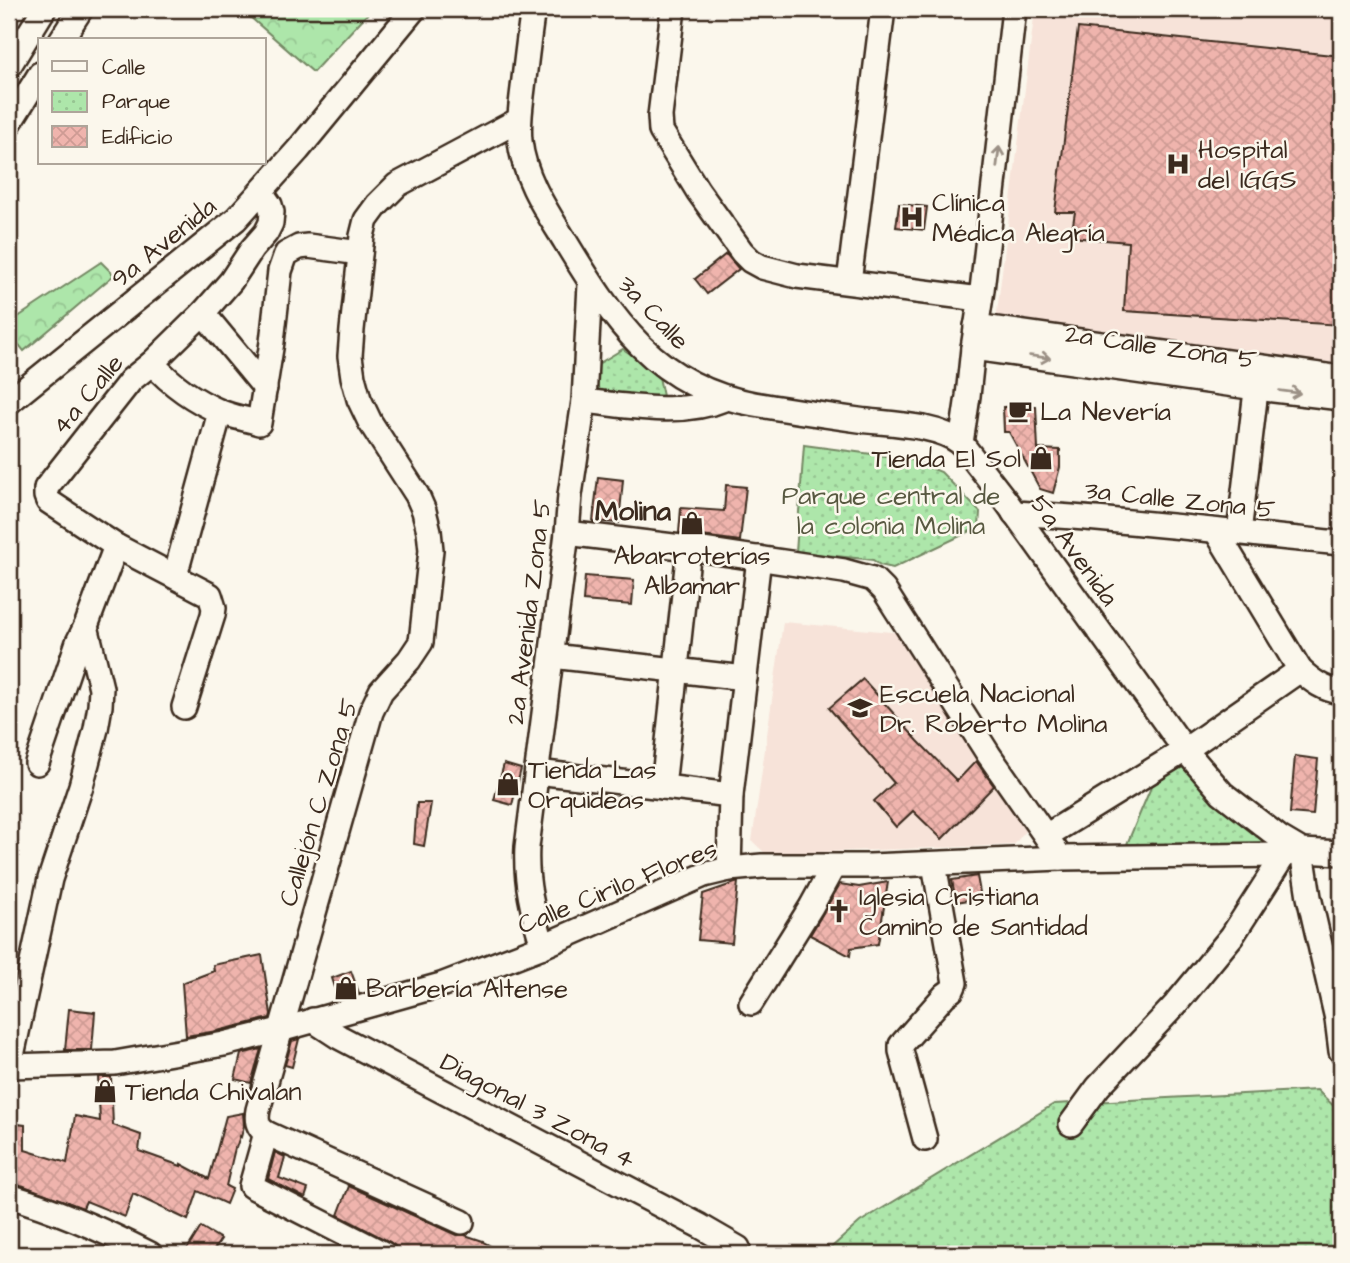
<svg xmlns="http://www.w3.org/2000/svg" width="1350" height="1263" font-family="'Architects Daughter',sans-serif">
<defs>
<pattern id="forest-crowns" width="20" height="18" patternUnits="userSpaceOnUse" patternTransform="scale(1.75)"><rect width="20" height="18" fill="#ade6aa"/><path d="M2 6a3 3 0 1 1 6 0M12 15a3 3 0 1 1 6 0" fill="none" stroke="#96c592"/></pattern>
<pattern id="park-dots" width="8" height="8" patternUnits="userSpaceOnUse" patternTransform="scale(1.75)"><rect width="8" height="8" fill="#ade6aa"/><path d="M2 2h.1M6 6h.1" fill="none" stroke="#96c592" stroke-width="1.8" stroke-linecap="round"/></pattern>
<pattern id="building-cross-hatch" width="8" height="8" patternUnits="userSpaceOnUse" patternTransform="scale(1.75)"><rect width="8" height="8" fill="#efb4ad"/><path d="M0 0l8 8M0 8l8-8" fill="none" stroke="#ce9b94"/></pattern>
</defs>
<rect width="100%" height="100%" fill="#fbf7ec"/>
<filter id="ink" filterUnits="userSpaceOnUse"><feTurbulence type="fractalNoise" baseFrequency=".0143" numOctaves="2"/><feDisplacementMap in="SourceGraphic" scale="14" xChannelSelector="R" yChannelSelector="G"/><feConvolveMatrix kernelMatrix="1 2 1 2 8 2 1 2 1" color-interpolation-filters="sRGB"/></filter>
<g filter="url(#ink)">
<g fill="#f7e3d9">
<path d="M 1035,9 L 1341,9 L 1341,364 L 996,320 Z"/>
<path d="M 783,622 L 902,633 L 1025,831 L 1014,845 L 766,854 L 752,841 Z"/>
</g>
<g fill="url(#forest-crowns)" stroke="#748864" stroke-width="2">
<path d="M 241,9 L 372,9 L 313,72 Z"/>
<path d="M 101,262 L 114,275 L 24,351 L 9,332 L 9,323 Z"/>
</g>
<g fill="url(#park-dots)" stroke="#748864" stroke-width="2">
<path d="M 623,349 L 658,372 L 664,401 L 591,392 L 593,367 Z"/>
<path d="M 804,445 L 909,459 L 941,472 L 980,512 L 979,527 L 893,568 L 880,565 L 873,560 L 865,559 L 796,552 Z"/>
<path d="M 1188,754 L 1296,849 L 1127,844 L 1157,773 Z"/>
<path d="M 1317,1090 L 1341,1113 L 1341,1254 L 824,1254 L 860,1222 L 1054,1104 Z"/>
</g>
<g fill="url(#building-cross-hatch)" stroke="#3b2a1e" stroke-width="2">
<path d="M 1078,28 L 1341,56 L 1341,325 L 1124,311 L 1128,242 L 1071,237 L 1075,212 L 1055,212 Z"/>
<path d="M 899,204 L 927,207 L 924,230 L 896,227 Z"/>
<path d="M 726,254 L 739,269 L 707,294 L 695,279 Z"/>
<path d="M 1036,406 L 1038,449 L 1060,450 L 1060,467 L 1053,493 L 1040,489 L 1009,432 L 1004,432 L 1003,407 Z"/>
<path d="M 598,477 L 623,480 L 619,523 L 593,521 Z"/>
<path d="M 726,485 L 746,487 L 740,541 L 679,533 L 681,508 L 724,511 Z"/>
<path d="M 585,576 L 634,580 L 632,605 L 583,601 Z"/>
<path d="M 863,679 L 918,741 L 957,781 L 976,761 L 994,786 L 942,839 L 913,811 L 896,827 L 874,801 L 894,783 L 829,708 Z"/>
<path d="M 1295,756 L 1318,759 L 1313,815 L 1290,813 Z"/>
<path d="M 504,764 L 521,769 L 512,805 L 494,800 Z"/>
<path d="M 417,803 L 431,803 L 424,846 L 414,844 Z"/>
<path d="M 977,876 L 981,898 L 956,902 L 952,880 Z"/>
<path d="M 738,882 L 732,943 L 698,940 L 703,894 Z"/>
<path d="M 888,882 L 878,944 L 851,948 L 850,956 L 810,935 L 840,884 L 859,887 Z"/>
<path d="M 262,955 L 271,1014 L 270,1018 L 217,1031 L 186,1036 L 182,983 L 214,971 L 213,965 Z"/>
<path d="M 351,971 L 359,993 L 339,999 L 332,978 Z"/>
<path d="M 69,1009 L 95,1012 L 92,1050 L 65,1050 Z"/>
<path d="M 299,1039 L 292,1067 L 285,1065 L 292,1041 Z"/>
<path d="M 261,1049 L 251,1083 L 235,1079 L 241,1054 Z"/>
<path d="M 98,1077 L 111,1077 L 113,1125 L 141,1135 L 139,1151 L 181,1166 L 181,1164 L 209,1179 L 226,1116 L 243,1113 L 244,1126 L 241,1137 L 240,1136 L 236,1148 L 235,1148 L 226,1186 L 232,1189 L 226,1204 L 198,1191 L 188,1220 L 133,1194 L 125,1217 L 86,1201 L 83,1208 L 24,1186 L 9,1182 L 9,1123 L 25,1125 L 25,1150 L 67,1163 L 75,1116 L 100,1121 Z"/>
<path d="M 275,1152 L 285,1157 L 279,1178 L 308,1189 L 305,1198 L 268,1179 Z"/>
<path d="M 349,1186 L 456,1235 L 465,1235 L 483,1241 L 483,1242 L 505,1254 L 407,1254 L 397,1251 L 395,1246 L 390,1242 L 338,1215 Z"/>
<path d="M 201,1227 L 221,1239 L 211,1254 L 184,1254 Z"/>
</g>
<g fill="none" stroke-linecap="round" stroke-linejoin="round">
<g stroke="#3b2a1e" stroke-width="28">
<g id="minor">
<path d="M 533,9 C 529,35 526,61 523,88 C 521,105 518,123 520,141 C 524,178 546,210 565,241 C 613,320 656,387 754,404 C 789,410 824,415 859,420 C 891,424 936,424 961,443 L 1006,501 L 1185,750 L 1222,793 L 1280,838 L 1302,851 L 1341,853"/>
<path d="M 673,9 L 660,116 L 661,131 L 698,191 L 742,252 L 751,261 L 762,267 L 797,276 L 980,299"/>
<path d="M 61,40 L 81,9"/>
<path d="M 9,66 L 44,9"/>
<path d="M 9,124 L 40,74"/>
<path d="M 849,282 L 883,9"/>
<path d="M 203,313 L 265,388"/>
<path d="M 976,326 L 1341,378"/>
<path d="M 973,348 L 1256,388 L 1341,398"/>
<path d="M 152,363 C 170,383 195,401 221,412 C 233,417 247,419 259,423 L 272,342 L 280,271 L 286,254 L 299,247 L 308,246 L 360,253"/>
<path d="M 584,401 C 632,406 681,417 727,398"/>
<path d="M 9,402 L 236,219 L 298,150 L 414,9"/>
<path d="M 961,443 L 968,396 L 973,348 L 982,290 L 1014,9"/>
<path d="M 1014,513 C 1123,519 1232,533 1341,543"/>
<path d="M 1216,531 L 1300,670 C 1312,681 1324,690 1341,692"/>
<path d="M 567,533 L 689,548 L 844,571 L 873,579 L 884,590 L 989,755 L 1061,858"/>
<path d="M 1239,533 L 1258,374"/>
<path d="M 175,576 L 220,412"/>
<path d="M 552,656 L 745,678"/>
<path d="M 184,707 L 213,615 L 214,608 L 210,595 L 116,546 L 48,501 L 46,496 L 46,488 L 131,380 L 152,363 L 203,313 L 231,281 L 252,249 L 266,233 L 271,223 L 272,212 L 270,205 L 261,192"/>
<path d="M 37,763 L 78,642 L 86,626 L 116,546"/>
<path d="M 537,772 L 731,795"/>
<path d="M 663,787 L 689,548"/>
<path d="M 1046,836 L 1185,750 L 1300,670"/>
<path d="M 1302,851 L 1309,897 L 1337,1019 L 1341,1051"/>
<path d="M 729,869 L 731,795 L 759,558"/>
<path d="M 543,946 C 533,914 525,881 527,847 L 567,533 L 570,495 L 584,401 L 590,284"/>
<path d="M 751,1003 L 811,907 L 833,867"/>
<path d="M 313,1020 L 339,1037 L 700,1226 L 738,1248"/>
<path d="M 10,1065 L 50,879 L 81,786 L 96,729 L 100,706 L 101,688 L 86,626"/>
<path d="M 9,1066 L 115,1063 L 224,1044 L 280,1030 L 441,985 L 543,946 L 704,875 L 729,869 L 762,866 L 870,866 L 1061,858 L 1284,855 L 1302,851"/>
<path d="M 1071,1124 L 1098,1087 L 1175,1005 L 1232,936 L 1284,855"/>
<path d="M 266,1133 L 251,1186 L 384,1254"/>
<path d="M 925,1139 L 901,1051 L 901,1045 L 945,995 L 952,990 L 955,983 L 934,864"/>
<path d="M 9,1196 C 57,1210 105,1231 150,1254"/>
<path d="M 462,1222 L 266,1133 C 257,1127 256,1120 258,1110 L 371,712 L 381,691 L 409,660 L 421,642 L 431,550 L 429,531 L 424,511 L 417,495 L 370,422 L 359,399 L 353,377 L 350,356 L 352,330 L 362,236 L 366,220 L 377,205 L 397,185 L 519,120"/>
</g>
</g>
<use href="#minor" stroke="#fbf7ec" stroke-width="23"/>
</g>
<defs><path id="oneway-shaft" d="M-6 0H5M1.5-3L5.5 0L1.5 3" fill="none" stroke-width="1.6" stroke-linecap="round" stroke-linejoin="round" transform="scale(1.75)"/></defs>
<g stroke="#9b9085">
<use href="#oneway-shaft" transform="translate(998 157) rotate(-83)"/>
<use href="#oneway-shaft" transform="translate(1040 357) rotate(8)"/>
<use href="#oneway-shaft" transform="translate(1290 392) rotate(7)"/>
</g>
</g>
<defs>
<g id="hospital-bare" transform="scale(1.89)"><path d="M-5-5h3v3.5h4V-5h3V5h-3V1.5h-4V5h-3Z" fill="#3b2a1e" stroke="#fbf7ec" stroke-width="2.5" paint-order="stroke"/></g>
<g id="cafe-bare" transform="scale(1.89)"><path d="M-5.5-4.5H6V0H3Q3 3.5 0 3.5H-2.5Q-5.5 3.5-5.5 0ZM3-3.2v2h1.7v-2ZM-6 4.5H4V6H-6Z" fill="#3b2a1e" stroke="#fbf7ec" stroke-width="2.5" paint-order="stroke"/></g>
<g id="shop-bare" transform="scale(1.89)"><path d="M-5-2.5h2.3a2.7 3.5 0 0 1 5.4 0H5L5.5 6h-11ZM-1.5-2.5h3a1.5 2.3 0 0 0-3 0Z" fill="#3b2a1e" stroke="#fbf7ec" stroke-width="2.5" paint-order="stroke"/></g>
<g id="school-bare" transform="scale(1.89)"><path d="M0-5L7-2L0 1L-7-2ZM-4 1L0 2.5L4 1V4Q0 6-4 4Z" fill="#3b2a1e" stroke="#fbf7ec" stroke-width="2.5" paint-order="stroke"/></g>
<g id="church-bare" transform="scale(1.89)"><path d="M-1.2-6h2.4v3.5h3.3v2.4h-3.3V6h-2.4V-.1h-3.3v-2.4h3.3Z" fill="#3b2a1e" stroke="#fbf7ec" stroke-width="2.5" paint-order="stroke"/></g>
</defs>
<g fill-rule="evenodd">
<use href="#hospital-bare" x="1178" y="164"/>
<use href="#hospital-bare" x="912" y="217"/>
<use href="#cafe-bare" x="1020" y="411"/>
<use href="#shop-bare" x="1041" y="458"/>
<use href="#shop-bare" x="692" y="523"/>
<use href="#school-bare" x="860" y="708"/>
<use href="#shop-bare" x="508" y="784"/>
<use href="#church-bare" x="839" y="911"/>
<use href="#shop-bare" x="346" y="988"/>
<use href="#shop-bare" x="105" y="1091"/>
</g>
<g text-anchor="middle" stroke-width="5" stroke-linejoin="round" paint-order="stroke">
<g font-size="26" fill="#3b2a1e" stroke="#fbf7ec" text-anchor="start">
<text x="1198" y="158">Hospital<tspan x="1198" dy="30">del IGGS</tspan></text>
<text x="932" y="211">Clínica<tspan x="932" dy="30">Médica Alegría</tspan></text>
<text x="1040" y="420">La Nevería</text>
<text x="1021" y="467" text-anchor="end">Tienda El Sol</text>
<text x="692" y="564" text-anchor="middle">Abarroterías<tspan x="692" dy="30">Albamar</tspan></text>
<text x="880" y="702">Escuela Nacional<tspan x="880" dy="30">Dr. Roberto Molina</tspan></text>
<text x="528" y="778">Tienda Las<tspan x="528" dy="30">Orquideas</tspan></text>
<text x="859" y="905">Iglesia Cristiana<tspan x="859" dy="30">Camino de Santidad</tspan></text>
<text x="366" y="997">Barbería Altense</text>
<text x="125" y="1100">Tienda Chivalan</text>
</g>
<g font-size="26" fill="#3b2a1e" stroke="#fbf7ec">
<text transform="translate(163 242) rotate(-39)" y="9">9a Avenida</text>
<text transform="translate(654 312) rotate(47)" y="9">3a Calle</text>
<text transform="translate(1161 346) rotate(8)" y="9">2a Calle Zona 5</text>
<text transform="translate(87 394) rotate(-50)" y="9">4a Calle</text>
<text transform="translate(1180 499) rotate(6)" y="9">3a Calle Zona 5</text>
<text transform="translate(1075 550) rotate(54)" y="9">5a Avenida</text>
<text transform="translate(528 612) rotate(-83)" y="9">2a Avenida Zona 5</text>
<text transform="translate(318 802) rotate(-73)" y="9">Callejón C Zona 5</text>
<text transform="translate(617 886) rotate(-22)" y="9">Calle Cirilo Flores</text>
<text transform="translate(538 1110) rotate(28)" y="9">Diagonal 3 Zona 4</text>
</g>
<g font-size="26" fill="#585941" stroke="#fbf7ec">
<text x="891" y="504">Parque central de<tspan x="891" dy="30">la colonia Molina</tspan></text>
</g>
<g font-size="28" font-weight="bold" fill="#3b2a1e" stroke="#fbf7ec">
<text x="633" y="520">Molina</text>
</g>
</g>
<rect width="1350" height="1263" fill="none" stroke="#fbf7ec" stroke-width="35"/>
<rect x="18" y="18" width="1315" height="1228" fill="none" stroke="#3b2a1e" stroke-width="2.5" filter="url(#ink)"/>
<rect x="38" y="38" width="228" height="126" fill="#fbf7ec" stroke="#aea59a" stroke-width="2"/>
<rect x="52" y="61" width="35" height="10" fill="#fbf7ec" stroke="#aea59a" stroke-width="2"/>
<text x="102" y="74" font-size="21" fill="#3b2a1e">Calle</text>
<rect x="52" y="91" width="35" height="21" fill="url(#park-dots)" stroke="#aea59a" stroke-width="2"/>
<text x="102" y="108" font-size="21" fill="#3b2a1e">Parque</text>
<rect x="52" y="126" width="35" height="21" fill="url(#building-cross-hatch)" stroke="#aea59a" stroke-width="2"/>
<text x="102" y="144" font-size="21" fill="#3b2a1e">Edificio</text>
</svg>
